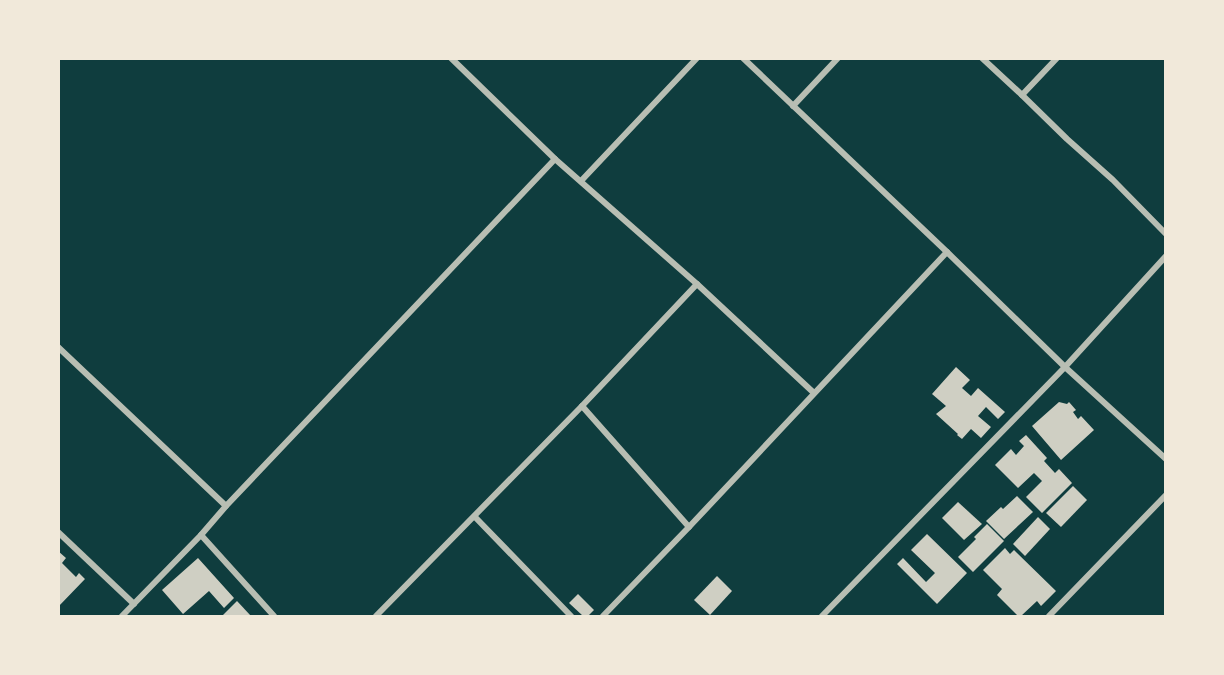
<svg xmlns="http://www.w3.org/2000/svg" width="1224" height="675" font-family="'Fira Sans Condensed',sans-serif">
<rect width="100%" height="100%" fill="#0f3d3e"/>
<g fill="#cfcfc3">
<path d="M 956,367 L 970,380 L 962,388 L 971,396 L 978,388 L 1005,412 L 998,419 L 986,407 L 978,416 L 991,427 L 981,438 L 971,429 L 962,439 L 957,435 L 958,434 L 936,414 L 946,406 L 932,394 Z"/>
<path d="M 1059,402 L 1067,404 L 1069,402 L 1076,410 L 1073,412 L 1078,419 L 1081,416 L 1094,430 L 1061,460 L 1032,426 Z"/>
<path d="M 1026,435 L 1047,458 L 1044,461 L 1055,473 L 1059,469 L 1072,483 L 1042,513 L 1026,497 L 1042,481 L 1034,473 L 1018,488 L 995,465 L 1011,449 L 1016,455 L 1024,446 L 1019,441 Z"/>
<path d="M 1073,486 L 1087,500 L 1061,527 L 1046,513 Z"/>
<path d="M 1017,496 L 1033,512 L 1004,539 L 986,521 L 1001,507 L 1003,509 Z"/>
<path d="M 958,502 L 982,524 L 964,540 L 942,518 Z"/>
<path d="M 1038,517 L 1050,529 L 1025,556 L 1013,544 Z"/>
<path d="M 987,524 L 1004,541 L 973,572 L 958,557 L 976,539 L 974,537 Z"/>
<path d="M 927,534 L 967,573 L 937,604 L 897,564 L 903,558 L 926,582 L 935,573 L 911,550 Z"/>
<path d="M 1005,548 L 1010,554 L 1014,550 L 1056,591 L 1041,606 L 1037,601 L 1021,616 L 1018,616 L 997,595 L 1002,589 L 983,570 Z"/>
<path d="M 58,551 L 66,558 L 62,563 L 76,577 L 79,573 L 85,579 L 58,607 Z"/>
<path d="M 198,558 L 234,598 L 224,608 L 209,591 L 183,614 L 162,590 Z"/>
<path d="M 717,576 L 732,591 L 710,615 L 694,600 Z"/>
<path d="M 578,594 L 594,610 L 588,616 L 583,616 L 569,603 Z"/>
<path d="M 237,601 L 251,616 L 222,616 Z"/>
</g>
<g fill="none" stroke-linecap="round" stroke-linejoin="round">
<g stroke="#b8beb3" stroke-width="6">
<path d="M 451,58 L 555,159 L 697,284 L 814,393"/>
<path d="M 743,58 L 947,252 L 1065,367 L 1166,459"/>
<path d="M 982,58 L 1022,95 L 1067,139 L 1113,180 L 1166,234"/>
<path d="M 1022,95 L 1057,58"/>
<path d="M 793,106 L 838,58"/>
<path d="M 581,181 L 697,58"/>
<path d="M 58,347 L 226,506"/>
<path d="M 582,406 L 689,527"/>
<path d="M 475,517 L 571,616"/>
<path d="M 58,532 L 134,604"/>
<path d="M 201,535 L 274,616"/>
<path d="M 122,616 L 201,535 L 226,506 L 555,159"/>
<path d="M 376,616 L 582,406 L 697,284"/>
<path d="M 603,616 L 689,527 L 947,252"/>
<path d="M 822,616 L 1065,367 L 1166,256"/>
<path d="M 1049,616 L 1166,495"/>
</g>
</g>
<rect width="1224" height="675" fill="none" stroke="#f1e9da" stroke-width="120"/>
</svg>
